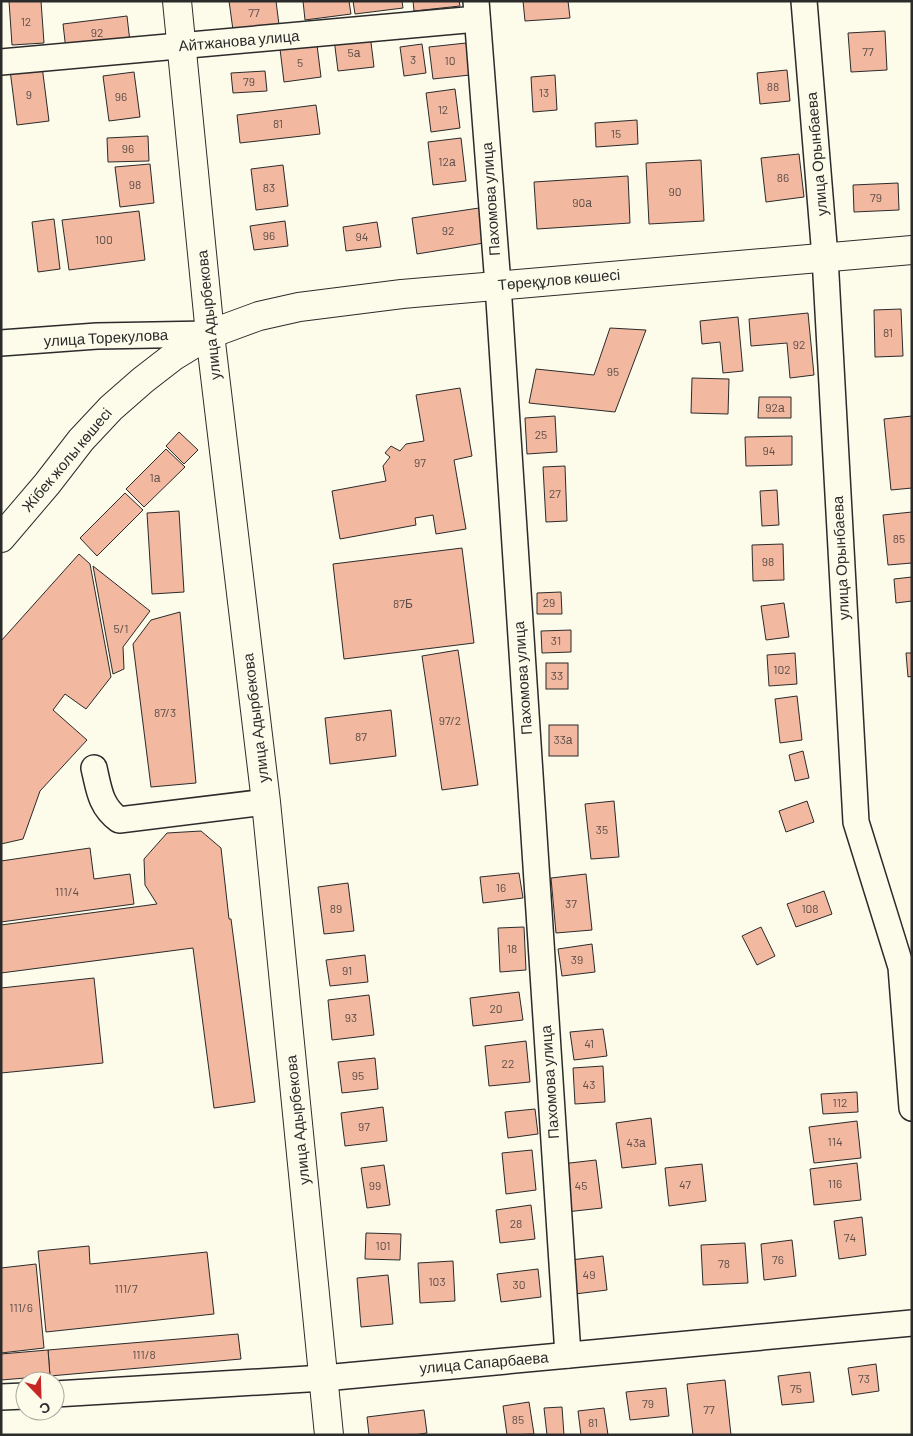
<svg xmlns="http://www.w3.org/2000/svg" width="913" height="1436" font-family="Barlow,sans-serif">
<rect width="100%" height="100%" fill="#fdfbea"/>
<g fill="#f2b8a0" stroke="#2b2b2b">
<path d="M 9,1 L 41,1 L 44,43 L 12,45 Z"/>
<path d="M 229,1 L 276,1 L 279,25 L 233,30 Z"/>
<path d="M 303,1 L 349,1 L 351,14 L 305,20 Z"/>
<path d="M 353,1 L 402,1 L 403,8 L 355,14 Z"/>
<path d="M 413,1 L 459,1 L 460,6 L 414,11 Z"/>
<path d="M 523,1 L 568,1 L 570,18 L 525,21 Z"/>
<path d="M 127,16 L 130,42 L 66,50 L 63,24 Z"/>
<path d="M 885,31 L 887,70 L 851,72 L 848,33 Z"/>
<path d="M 370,34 L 374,67 L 338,71 L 334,39 Z"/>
<path d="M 466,43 L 470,75 L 433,79 L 429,47 Z"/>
<path d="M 422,44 L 426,73 L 404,76 L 400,47 Z"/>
<path d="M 317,45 L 321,77 L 284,82 L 280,49 Z"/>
<path d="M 42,66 L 49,121 L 17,125 L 10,70 Z"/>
<path d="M 787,70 L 790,101 L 760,104 L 757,73 Z"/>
<path d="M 265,71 L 267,91 L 233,93 L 231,73 Z"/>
<path d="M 134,72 L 140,117 L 109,121 L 103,76 Z"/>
<path d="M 555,75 L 557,110 L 533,112 L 531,77 Z"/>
<path d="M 455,89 L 460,128 L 431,132 L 426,93 Z"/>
<path d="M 316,105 L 320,134 L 240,143 L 237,115 Z"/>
<path d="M 637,120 L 638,144 L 596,147 L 595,123 Z"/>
<path d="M 148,136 L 149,161 L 108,162 L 107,138 Z"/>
<path d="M 461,138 L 466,181 L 433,185 L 428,142 Z"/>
<path d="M 799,154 L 804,197 L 766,202 L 761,158 Z"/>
<path d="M 701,160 L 704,221 L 649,224 L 646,163 Z"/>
<path d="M 150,164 L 154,203 L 120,207 L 115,167 Z"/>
<path d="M 283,165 L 288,206 L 256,210 L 251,169 Z"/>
<path d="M 628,176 L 630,223 L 537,229 L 534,182 Z"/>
<path d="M 898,183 L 899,210 L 854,212 L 853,185 Z"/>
<path d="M 479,208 L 484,243 L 417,254 L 412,218 Z"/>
<path d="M 139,211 L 145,260 L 69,270 L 62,220 Z"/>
<path d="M 54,219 L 60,269 L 38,272 L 32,222 Z"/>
<path d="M 285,221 L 288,246 L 254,250 L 250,226 Z"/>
<path d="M 377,222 L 381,247 L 346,251 L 343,227 Z"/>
<path d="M 901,309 L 903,356 L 875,357 L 874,310 Z"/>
<path d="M 808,313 L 814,375 L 790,378 L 787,343 L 751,346 L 749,319 Z"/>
<path d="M 738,317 L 743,371 L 723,373 L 720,342 L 702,344 L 700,321 Z"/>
<path d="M 610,328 L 646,330 L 615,412 L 529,403 L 536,369 L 594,375 Z"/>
<path d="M 692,378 L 729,379 L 728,414 L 691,413 Z"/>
<path d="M 460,388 L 472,456 L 454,460 L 466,529 L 436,534 L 433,515 L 415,518 L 416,525 L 340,539 L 332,491 L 386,481 L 383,466 L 390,457 L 385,453 L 391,446 L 400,451 L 406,444 L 424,441 L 416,395 Z"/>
<path d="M 759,397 L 791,397 L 791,418 L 758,418 Z"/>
<path d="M 555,416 L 557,452 L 527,454 L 525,418 Z"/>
<path d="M 912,416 L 912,488 L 891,490 L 884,419 Z"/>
<path d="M 179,432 L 198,450 L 184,464 L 166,446 Z"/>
<path d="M 792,436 L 792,465 L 746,466 L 745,437 Z"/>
<path d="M 166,449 L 185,467 L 144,507 L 126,489 Z"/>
<path d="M 565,466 L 567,521 L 546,522 L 543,467 Z"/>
<path d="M 777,490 L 779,525 L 762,526 L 760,491 Z"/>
<path d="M 125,493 L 143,510 L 97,556 L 80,538 Z"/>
<path d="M 179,511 L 184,592 L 152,594 L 147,513 Z"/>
<path d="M 912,512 L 912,563 L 888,565 L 883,515 Z"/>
<path d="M 783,544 L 784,580 L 753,581 L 752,545 Z"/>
<path d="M 462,548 L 474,643 L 344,659 L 333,564 Z"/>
<path d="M 79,554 L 90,564 L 111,677 L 86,709 L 65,694 L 53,710 L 87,740 L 40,791 L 23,839 L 1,844 L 1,641 Z"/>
<path d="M 93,566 L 150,611 L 123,647 L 124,669 L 113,674 Z"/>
<path d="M 912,577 L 912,601 L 896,603 L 894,579 Z"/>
<path d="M 561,592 L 562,614 L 537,614 L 537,593 Z"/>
<path d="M 784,603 L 789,637 L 766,640 L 761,606 Z"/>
<path d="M 180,612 L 196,783 L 151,787 L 133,644 L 151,620 Z"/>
<path d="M 571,630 L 571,652 L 542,653 L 541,631 Z"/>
<path d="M 458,650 L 478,785 L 442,790 L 422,656 Z"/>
<path d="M 795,653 L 797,684 L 769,686 L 767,655 Z"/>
<path d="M 906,653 L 912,653 L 912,676 L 908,677 Z"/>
<rect x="546" y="663" width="22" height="26"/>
<path d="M 797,696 L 802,740 L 780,743 L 775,699 Z"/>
<path d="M 391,710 L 396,756 L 330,764 L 325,718 Z"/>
<rect x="549" y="725" width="29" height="31"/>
<path d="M 803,751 L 809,778 L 795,781 L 789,755 Z"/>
<path d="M 614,801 L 619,857 L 591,859 L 585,804 Z"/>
<path d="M 807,801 L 814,822 L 786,832 L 779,811 Z"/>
<path d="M 201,831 L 221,848 L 229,919 L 231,919 L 255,1102 L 214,1108 L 193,948 L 1,973 L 1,925 L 157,904 L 145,885 L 144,859 L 167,833 Z"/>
<path d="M 90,848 L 94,879 L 130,874 L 134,904 L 1,922 L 1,861 Z"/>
<path d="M 519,873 L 523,898 L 483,903 L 480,877 Z"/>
<path d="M 586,874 L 592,930 L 556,933 L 551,878 Z"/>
<path d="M 348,883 L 354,931 L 324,934 L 318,887 Z"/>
<path d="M 824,891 L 832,914 L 796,927 L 787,904 Z"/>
<path d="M 524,927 L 526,970 L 500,972 L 498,928 Z"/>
<path d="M 761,927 L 775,956 L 757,965 L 742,936 Z"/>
<path d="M 592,944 L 595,972 L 562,976 L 558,949 Z"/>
<path d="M 365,955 L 368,982 L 330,986 L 326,960 Z"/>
<path d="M 94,978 L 103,1063 L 1,1073 L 1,988 Z"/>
<path d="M 519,992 L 523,1020 L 473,1026 L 470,998 Z"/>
<path d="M 369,995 L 374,1035 L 332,1040 L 328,1000 Z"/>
<path d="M 603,1029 L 607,1056 L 574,1060 L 570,1032 Z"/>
<path d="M 526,1041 L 530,1082 L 489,1086 L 485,1046 Z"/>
<path d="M 375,1058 L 378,1089 L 342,1093 L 338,1062 Z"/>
<path d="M 603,1066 L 605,1102 L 575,1104 L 573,1068 Z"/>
<path d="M 857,1092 L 858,1112 L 823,1114 L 821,1094 Z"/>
<path d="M 383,1107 L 387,1141 L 345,1146 L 341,1113 Z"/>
<path d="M 535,1109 L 538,1134 L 508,1138 L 505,1112 Z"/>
<path d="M 651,1118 L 656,1164 L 622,1168 L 616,1123 Z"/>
<path d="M 857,1121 L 861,1158 L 814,1163 L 809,1127 Z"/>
<path d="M 532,1150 L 536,1190 L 506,1194 L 502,1153 Z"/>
<path d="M 596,1160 L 602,1208 L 566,1212 L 561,1164 Z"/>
<path d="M 857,1163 L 861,1200 L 814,1205 L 810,1169 Z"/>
<path d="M 702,1164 L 706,1201 L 669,1206 L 665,1168 Z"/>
<path d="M 384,1165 L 390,1205 L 367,1208 L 361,1168 Z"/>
<path d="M 531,1205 L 535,1239 L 500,1243 L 496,1210 Z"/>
<path d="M 862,1217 L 866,1255 L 839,1259 L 834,1221 Z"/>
<path d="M 366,1233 L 401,1234 L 400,1260 L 365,1259 Z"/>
<path d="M 792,1240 L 796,1276 L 764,1280 L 761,1244 Z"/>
<path d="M 745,1243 L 748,1283 L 703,1285 L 701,1245 Z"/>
<path d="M 89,1246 L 90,1264 L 207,1252 L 214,1314 L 46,1332 L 38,1251 Z"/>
<path d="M 603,1256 L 607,1290 L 575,1294 L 571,1260 Z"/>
<path d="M 453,1261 L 455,1301 L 420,1303 L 418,1263 Z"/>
<path d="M 36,1264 L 44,1348 L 1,1353 L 1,1268 Z"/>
<path d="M 538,1269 L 541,1297 L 501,1302 L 497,1274 Z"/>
<path d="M 388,1275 L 393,1324 L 361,1327 L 357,1278 Z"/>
<path d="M 238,1334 L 241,1359 L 50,1376 L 48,1350 Z"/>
<path d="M 48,1350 L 50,1376 L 1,1380 L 1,1354 Z"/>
<path d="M 876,1364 L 879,1391 L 852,1395 L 848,1368 Z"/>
<path d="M 810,1372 L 814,1402 L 782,1405 L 778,1376 Z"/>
<path d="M 725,1380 L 731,1435 L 693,1435 L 687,1384 Z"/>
<path d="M 666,1388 L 669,1416 L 630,1420 L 626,1392 Z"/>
<path d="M 529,1402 L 534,1434 L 507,1435 L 503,1406 Z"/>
<path d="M 562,1407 L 564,1435 L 547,1435 L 544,1408 Z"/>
<path d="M 604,1408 L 608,1435 L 581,1435 L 578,1411 Z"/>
<path d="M 424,1410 L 427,1433 L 413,1435 L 369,1435 L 367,1417 Z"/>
</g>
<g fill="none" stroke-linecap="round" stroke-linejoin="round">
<g stroke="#2b2b2b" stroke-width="28">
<g id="minor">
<path d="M 476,1 L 498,285 L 568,1355"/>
<path d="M 804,1 L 825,257 L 856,822 L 901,967 L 912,1108"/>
<path d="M 1,62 L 477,19"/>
<path d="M 1,343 L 97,336 L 210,334"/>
<path d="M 94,768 C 99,789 100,806 119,820 L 266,802"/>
<path d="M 55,1394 L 324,1378 L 912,1323"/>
<path d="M 1,1397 L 25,1396"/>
</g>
</g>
<g stroke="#2b2b2b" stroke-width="30">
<g id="major">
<path d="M 177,1 L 210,334 L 266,802 L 329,1435"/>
<path d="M 1,538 L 47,484 L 81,440 L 111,408 L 143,380 L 174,356 L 210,334 L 259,316 L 299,307 L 402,294 L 912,250"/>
</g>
</g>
<use href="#minor" stroke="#fdfbea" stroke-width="25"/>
<use href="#major" stroke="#fdfbea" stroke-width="28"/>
</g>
<g text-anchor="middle" stroke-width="4" stroke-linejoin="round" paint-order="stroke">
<g font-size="12" fill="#5d4e48">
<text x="254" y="17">77</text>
<text x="26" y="26">12</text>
<text x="97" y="37">92</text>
<text x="868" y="56">77</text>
<text x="354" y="57">5а</text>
<text x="413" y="64">3</text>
<text x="450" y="65">10</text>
<text x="300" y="67">5</text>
<text x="249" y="86">79</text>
<text x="773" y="91">88</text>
<text x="544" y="97">13</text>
<text x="29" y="99">9</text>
<text x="121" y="101">96</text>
<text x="443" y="114">12</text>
<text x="278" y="128">81</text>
<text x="616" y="138">15</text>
<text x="128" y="153">96</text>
<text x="447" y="166">12а</text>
<text x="783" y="182">86</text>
<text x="135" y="189">98</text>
<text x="269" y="192">83</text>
<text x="675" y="196">90</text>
<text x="876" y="202">79</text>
<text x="582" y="207">90а</text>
<text x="448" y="235">92</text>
<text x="269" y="240">96</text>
<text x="362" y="241">94</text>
<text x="104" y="244">100</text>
<text x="888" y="337">81</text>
<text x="799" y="349">92</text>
<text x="613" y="376">95</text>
<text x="775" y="412">92а</text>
<text x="541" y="439">25</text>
<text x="769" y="455">94</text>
<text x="420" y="467">97</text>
<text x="155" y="482">1а</text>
<text x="555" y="498">27</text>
<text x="899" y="543">85</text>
<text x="768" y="566">98</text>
<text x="549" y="607">29</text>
<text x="403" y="608">87Б</text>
<text x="121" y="633">5/1</text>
<text x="556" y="645">31</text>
<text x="782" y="674">102</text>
<text x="557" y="680">33</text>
<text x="165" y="717">87/3</text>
<text x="450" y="725">97/2</text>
<text x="361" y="741">87</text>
<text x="563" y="744">33а</text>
<text x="602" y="834">35</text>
<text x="501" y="892">16</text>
<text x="67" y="896">111/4</text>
<text x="571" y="908">37</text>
<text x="336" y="913">89</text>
<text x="810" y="913">108</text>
<text x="512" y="953">18</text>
<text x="577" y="964">39</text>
<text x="347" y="975">91</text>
<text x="496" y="1013">20</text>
<text x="351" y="1022">93</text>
<text x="589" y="1048">41</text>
<text x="508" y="1068">22</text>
<text x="358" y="1080">95</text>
<text x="589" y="1089">43</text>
<text x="840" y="1107">112</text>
<text x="364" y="1131">97</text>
<text x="835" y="1146">114</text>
<text x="636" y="1147">43а</text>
<text x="835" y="1188">116</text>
<text x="685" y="1189">47</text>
<text x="375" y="1190">99</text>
<text x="581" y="1190">45</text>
<text x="516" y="1228">28</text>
<text x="850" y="1242">74</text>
<text x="383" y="1250">101</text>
<text x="778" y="1264">76</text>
<text x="724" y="1268">78</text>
<text x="589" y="1279">49</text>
<text x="437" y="1286">103</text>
<text x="519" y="1289">30</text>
<text x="126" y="1293">111/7</text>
<text x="21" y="1312">111/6</text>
<text x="144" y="1359">111/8</text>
<text x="864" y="1383">73</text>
<text x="796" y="1393">75</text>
<text x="648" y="1408">79</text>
<text x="709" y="1414">77</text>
<text x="518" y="1424">85</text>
<text x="593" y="1427">81</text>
</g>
<g font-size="15" fill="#2b2b2b" stroke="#fdfbea">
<text transform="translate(239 41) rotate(-5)" y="5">Айтжанова улица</text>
<text transform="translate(817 154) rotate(-95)" y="5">улица Орынбаева</text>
<text transform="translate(491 199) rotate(-94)" y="5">Пахомова улица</text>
<text transform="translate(559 280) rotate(-5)" y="5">Төреқұлов көшесі</text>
<text transform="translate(209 315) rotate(-96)" y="5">улица Адырбекова</text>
<text transform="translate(106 338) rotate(-3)" y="5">улица Торекулова</text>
<text transform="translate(67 460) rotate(-50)" y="5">Жібек жолы көшесі</text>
<text transform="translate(841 558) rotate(-93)" y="5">улица Орынбаева</text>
<text transform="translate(523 678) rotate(-94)" y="5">Пахомова улица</text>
<text transform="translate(256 718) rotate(-97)" y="5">улица Адырбекова</text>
<text transform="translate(550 1082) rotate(-94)" y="5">Пахомова улица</text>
<text transform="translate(298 1120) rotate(-96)" y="5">улица Адырбекова</text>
<text transform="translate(484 1363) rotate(-5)" y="5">улица Сапарбаева</text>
</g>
</g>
<rect width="913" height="1436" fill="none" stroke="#2b2b2b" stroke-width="5"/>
<g transform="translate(40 1396) rotate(157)"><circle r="24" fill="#fdfbea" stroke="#a9a89e"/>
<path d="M0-4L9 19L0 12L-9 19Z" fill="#c62828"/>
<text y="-8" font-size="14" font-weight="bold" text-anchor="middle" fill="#2b2b2b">С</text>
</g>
</svg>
